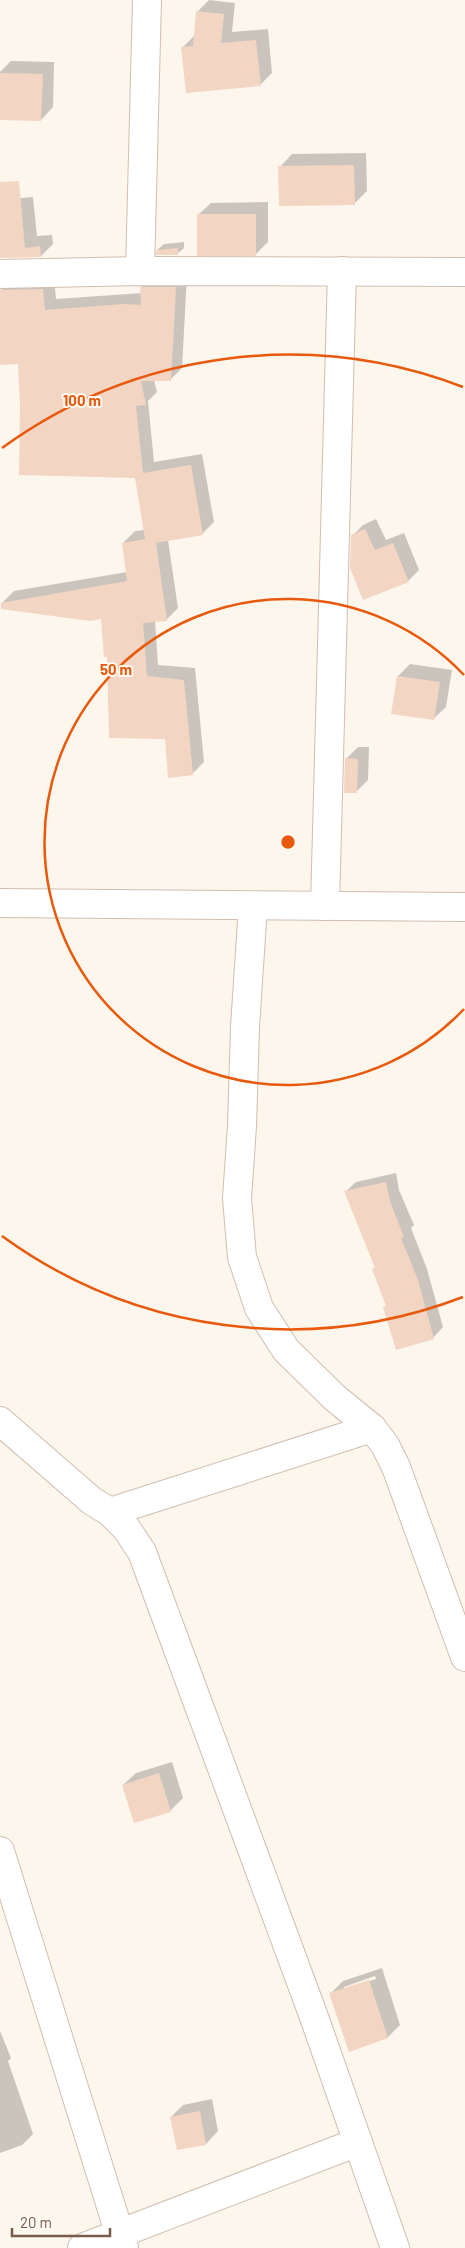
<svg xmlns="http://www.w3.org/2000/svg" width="465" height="2248" font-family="Barlow,sans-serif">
<rect width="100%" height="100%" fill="#fdf6ec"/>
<g fill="#0003" fill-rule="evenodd">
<path d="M 209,0 L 235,3 L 232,32 L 268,29 L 272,73 L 260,85 L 183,47 L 195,35 L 197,12 Z"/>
<path d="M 11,61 L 54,62 L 53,107 L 41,120 L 0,119 L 0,72 Z"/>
<path d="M 366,153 L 367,191 L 354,204 L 280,167 L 292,154 Z"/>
<path d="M 33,197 L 37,236 L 52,235 L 53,244 L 41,256 L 0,257 L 0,200 Z"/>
<path d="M 268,202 L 268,242 L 256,254 L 198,215 L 211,203 Z"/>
<path d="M 184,242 L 184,248 L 177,254 L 157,250 L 164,244 Z"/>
<path d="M 153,275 L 187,276 L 182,368 L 170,380 L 154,380 L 157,392 L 148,401 L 154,462 L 202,454 L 214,522 L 202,534 L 168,540 L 178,608 L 166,620 L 155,621 L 158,665 L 195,668 L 204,762 L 192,774 L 108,655 L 103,618 L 2,603 L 14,591 L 127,572 L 123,543 L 135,531 L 145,530 L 136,477 L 22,407 L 19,363 L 0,364 L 0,307 L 2,305 L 1,290 L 13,278 L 54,278 L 56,299 L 142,293 L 141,287 Z"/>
<path d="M 376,519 L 386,540 L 404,533 L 419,570 L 408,581 L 352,536 L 363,525 Z"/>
<path d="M 410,664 L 452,670 L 446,707 L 433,719 L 398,676 Z"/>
<path d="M 358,747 L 369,747 L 368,780 L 356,792 L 346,759 Z"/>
<path d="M 396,1173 L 399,1190 L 414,1225 L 411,1228 L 427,1269 L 443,1327 L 433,1338 L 387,1305 L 373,1269 L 376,1267 L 345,1192 L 356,1182 Z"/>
<path d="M 172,1762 L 183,1798 L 171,1810 L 134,1822 L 123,1785 L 136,1773 Z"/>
<path d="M 382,1968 L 400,2025 L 388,2037 L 350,2050 L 331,1993 L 343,1981 ZM 375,1976 L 376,1979 L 344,1989 L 344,1987 Z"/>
<path d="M 0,2031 L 11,2058 L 8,2061 L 33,2134 L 22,2145 L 0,2153 Z"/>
<path d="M 212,2099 L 218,2131 L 206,2144 L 171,2117 L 183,2105 Z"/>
</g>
<g fill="#f3d5c3">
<path d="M 196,11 L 224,14 L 221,43 L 256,40 L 261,86 L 186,93 L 181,47 L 193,46 Z"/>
<path d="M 0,73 L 43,74 L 41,121 L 0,120 Z"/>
<path d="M 354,165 L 355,205 L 279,206 L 278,166 Z"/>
<path d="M 19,181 L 25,248 L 40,246 L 41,257 L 0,258 L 0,182 Z"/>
<rect x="197" y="214" width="59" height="42"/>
<path d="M 178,248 L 178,255 L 156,255 L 156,250 Z"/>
<path d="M 140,287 L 176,287 L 171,381 L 141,381 L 146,405 L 136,406 L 143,473 L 191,465 L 203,535 L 156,543 L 167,621 L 143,623 L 147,676 L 184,680 L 193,775 L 168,778 L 165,739 L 109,738 L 107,657 L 104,657 L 101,619 L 90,621 L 1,609 L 1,603 L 127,581 L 122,543 L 145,539 L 135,478 L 19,475 L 20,407 L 18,364 L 0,365 L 0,290 L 43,289 L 45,310 L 124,304 L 141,305 Z"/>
<path d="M 365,529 L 375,550 L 393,543 L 409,582 L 363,600 L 350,568 L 351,535 Z"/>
<path d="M 397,676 L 440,682 L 434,720 L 391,714 Z"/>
<path d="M 345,758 L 358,759 L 357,793 L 344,793 Z"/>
<path d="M 386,1182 L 390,1201 L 404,1237 L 401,1238 L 418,1280 L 434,1339 L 396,1350 L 383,1307 L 386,1306 L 372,1269 L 375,1268 L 344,1191 Z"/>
<path d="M 159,1773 L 171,1812 L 134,1823 L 122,1785 Z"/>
<path d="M 369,1980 L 388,2038 L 349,2052 L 329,1993 Z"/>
<path d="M 200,2111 L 206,2145 L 177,2150 L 170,2117 Z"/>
</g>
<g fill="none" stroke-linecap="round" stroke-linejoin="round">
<g stroke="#d1beb0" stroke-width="30">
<g id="minor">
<path d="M 140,271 L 147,0"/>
<path d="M 0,274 L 140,271 L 465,272"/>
<path d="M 0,903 L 465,907"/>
<path d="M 253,906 L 245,1027 L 242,1126 L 237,1198 L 242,1257 L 259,1308 L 286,1350 L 335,1398 L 372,1428 L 385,1445 L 396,1467 L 465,1657"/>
<path d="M 325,906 L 342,271"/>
<path d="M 0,1421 L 92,1501 L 110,1512 L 126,1528 L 142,1552 L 314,2017 L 395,2248"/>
<path d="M 110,1512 L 372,1428"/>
<path d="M 0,1851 L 124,2248"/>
<path d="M 82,2248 L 358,2142"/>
</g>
</g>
<use href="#minor" stroke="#fff" stroke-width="28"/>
</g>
<g fill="none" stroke="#e8590c" stroke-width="2.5">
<path d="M464 1009A243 243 0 1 1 464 675"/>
<path d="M463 1297A487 487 0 0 1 2 1236M2 448A487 487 0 0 1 463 387"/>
</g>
<circle cx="288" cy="842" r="8" fill="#e8590c" stroke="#fffaf3" stroke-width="2.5"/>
<g font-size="15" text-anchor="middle" font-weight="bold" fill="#e8590c" stroke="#fffaf3" stroke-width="4" stroke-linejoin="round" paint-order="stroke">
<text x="82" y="406">100 m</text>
<text x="116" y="675">50 m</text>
</g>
<path d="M12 2228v8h98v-8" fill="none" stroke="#7a5c4d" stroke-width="2.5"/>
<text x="20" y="2228" font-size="15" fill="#7a5c4d" stroke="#fffaf3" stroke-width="4" paint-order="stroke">20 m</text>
</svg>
